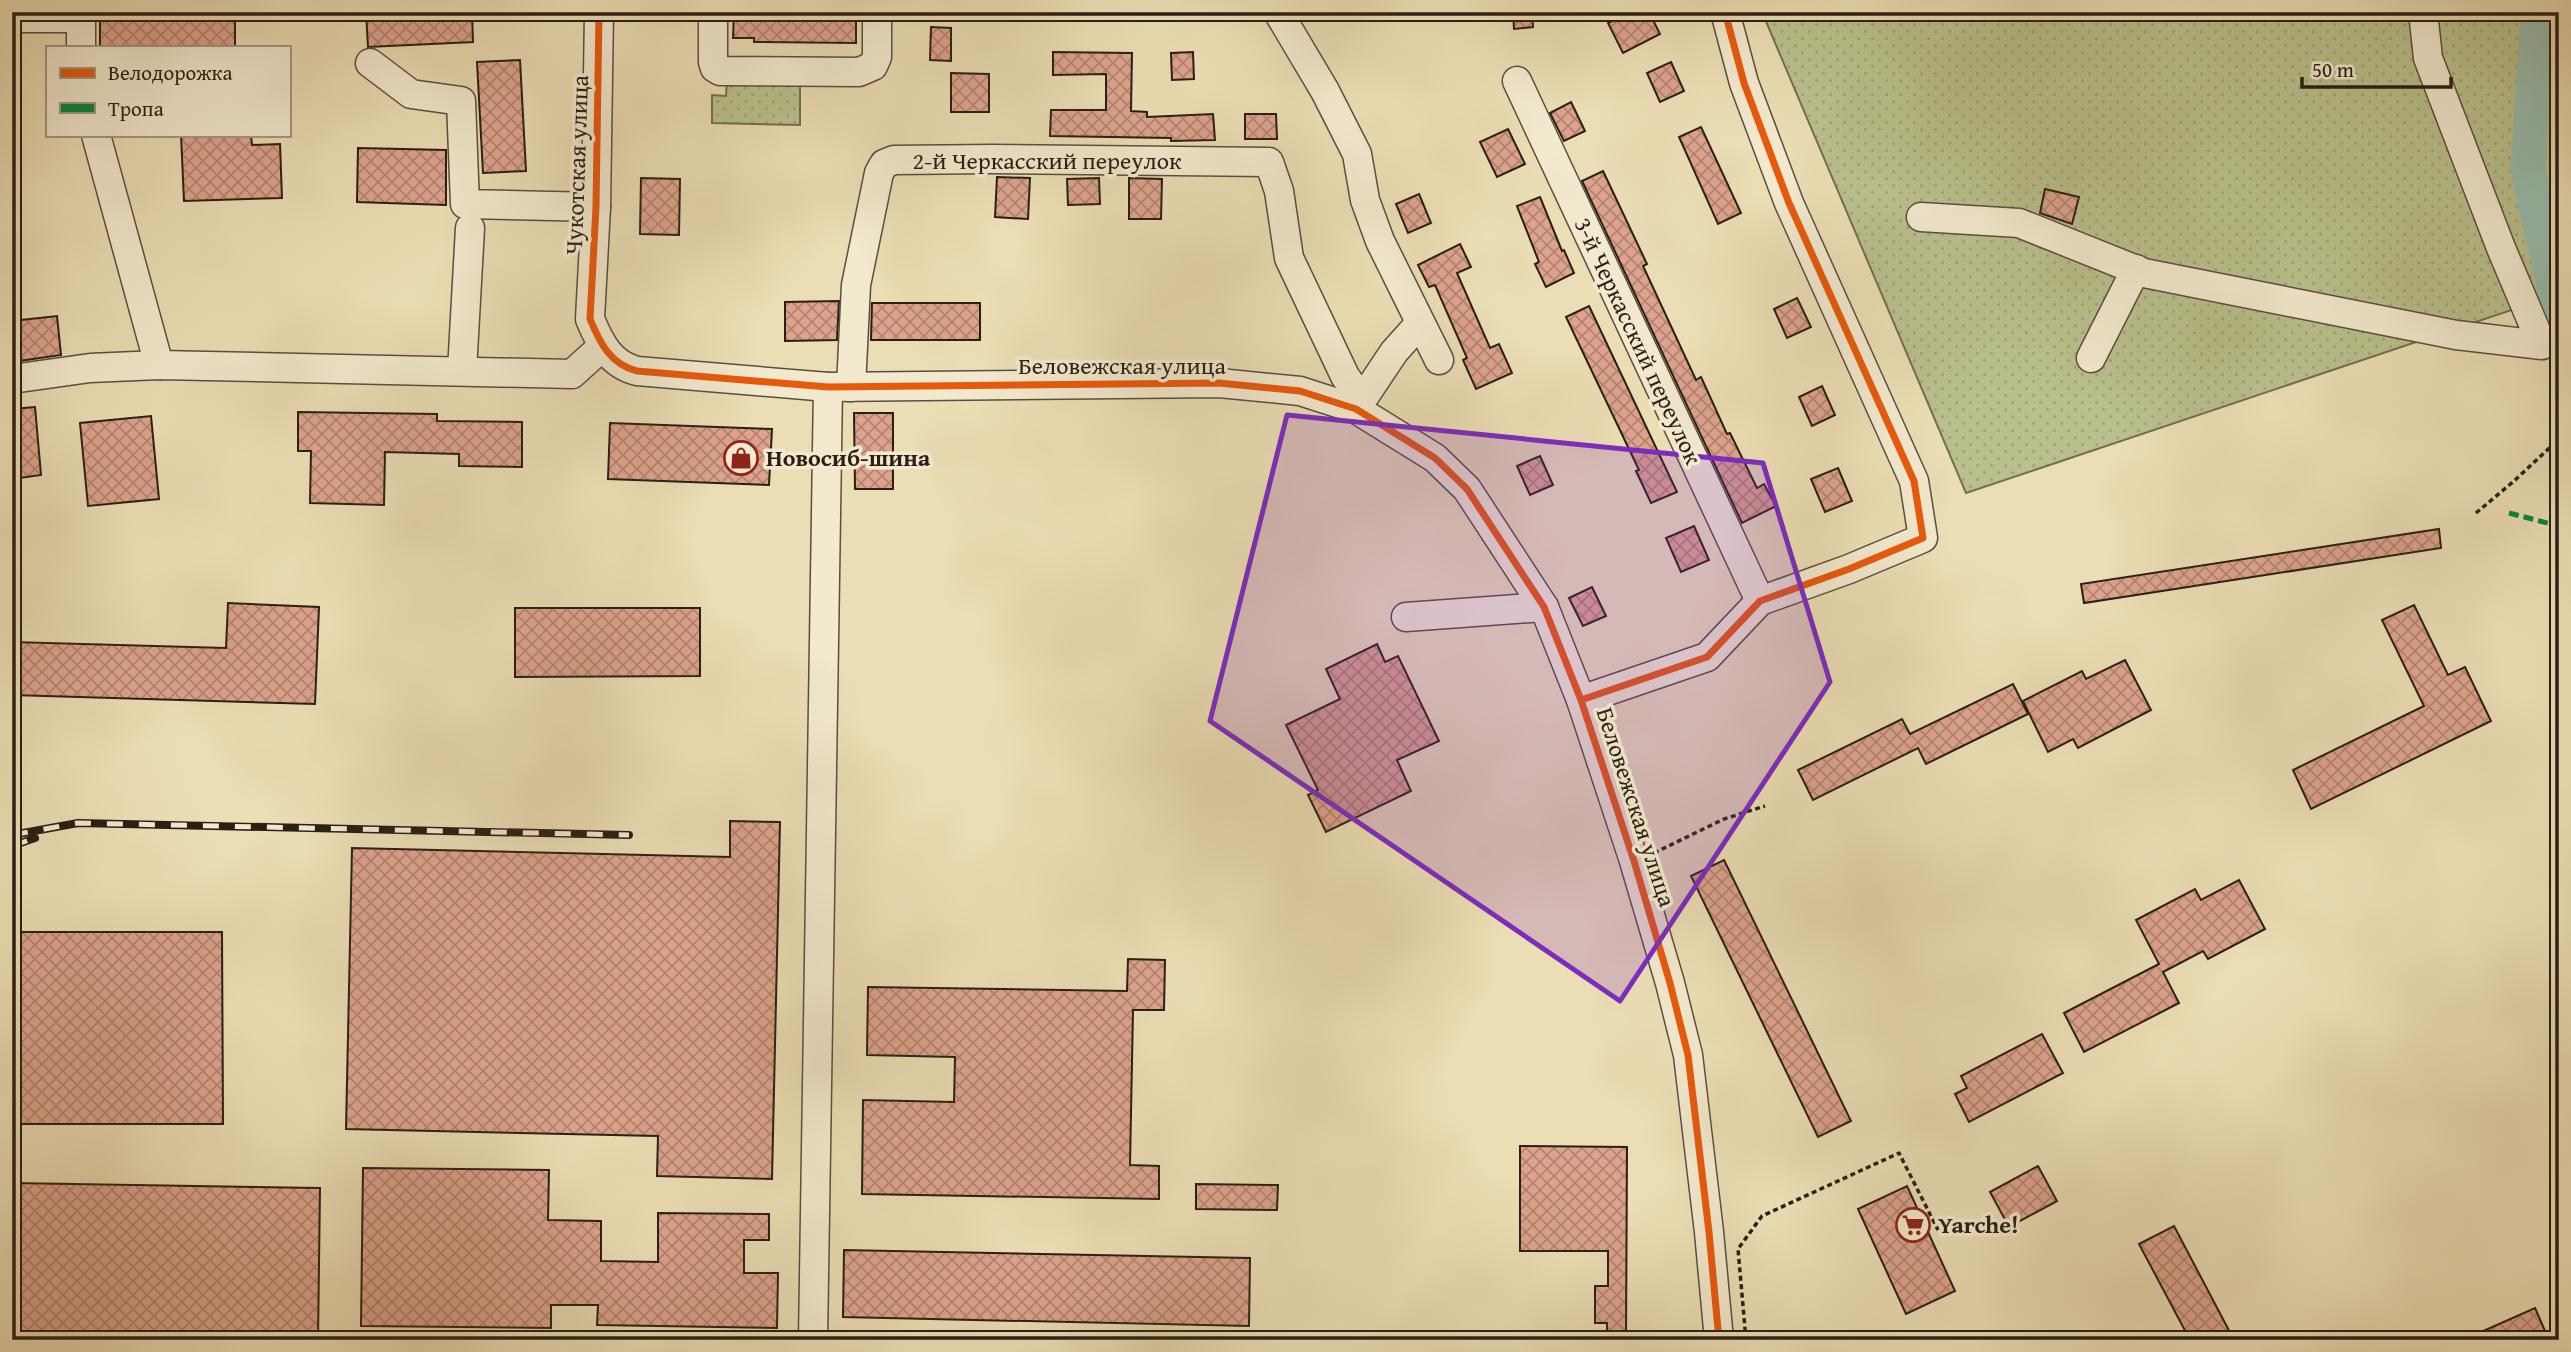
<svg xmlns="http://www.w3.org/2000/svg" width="2571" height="1352" font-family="'Gentium Book Plus',serif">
<defs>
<pattern id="park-dots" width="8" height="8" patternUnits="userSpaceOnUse" patternTransform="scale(1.75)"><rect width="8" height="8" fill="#b9c08c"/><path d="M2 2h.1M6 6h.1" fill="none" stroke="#9fa578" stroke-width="1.8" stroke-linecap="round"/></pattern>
<pattern id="building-cross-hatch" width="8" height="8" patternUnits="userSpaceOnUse" patternTransform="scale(1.75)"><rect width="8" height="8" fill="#dda38c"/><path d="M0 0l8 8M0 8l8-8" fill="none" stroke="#b38471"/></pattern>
</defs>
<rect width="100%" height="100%" fill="#ebddb4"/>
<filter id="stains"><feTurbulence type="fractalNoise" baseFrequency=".00286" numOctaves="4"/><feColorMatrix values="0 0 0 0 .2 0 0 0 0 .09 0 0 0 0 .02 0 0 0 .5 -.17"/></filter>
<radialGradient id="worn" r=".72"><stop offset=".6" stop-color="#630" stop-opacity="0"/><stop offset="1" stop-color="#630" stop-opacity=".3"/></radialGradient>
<g fill="url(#park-dots)" stroke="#717050" stroke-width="2">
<path d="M 1762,12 L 2559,12 L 2559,294 L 1966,493 Z"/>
<path d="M 727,80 L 800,81 L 800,125 L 712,123 L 712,95 L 726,96 Z"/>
</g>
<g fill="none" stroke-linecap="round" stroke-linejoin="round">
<path stroke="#98bcad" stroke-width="35" d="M 2538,12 L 2528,171 L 2559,307"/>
</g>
<g fill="url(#building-cross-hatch)" stroke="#291f15" stroke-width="2">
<rect x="100" y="12" width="135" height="35"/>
<path d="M 366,12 L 472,12 L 473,42 L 368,47 Z"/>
<path d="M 734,12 L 856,12 L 856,43 L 754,42 L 754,38 L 733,38 Z"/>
<path d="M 1513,12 L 1532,12 L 1533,27 L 1514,29 Z"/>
<path d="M 1631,12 L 1649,12 L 1660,34 L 1623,53 L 1608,23 Z"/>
<path d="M 931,27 L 951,28 L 951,61 L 930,60 Z"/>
<path d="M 1053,52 L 1132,53 L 1131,111 L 1147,112 L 1147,117 L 1213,114 L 1215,140 L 1171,141 L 1171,138 L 1050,136 L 1051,110 L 1106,110 L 1106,74 L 1053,75 Z"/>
<path d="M 1193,52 L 1194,79 L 1172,80 L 1171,53 Z"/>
<path d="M 520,60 L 526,171 L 483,173 L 477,62 Z"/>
<path d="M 1671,62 L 1684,91 L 1660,102 L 1647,73 Z"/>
<path d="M 951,73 L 989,74 L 989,112 L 951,112 Z"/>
<path d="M 1571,102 L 1585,131 L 1564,141 L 1550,113 Z"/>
<path d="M 1245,114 L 1276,114 L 1277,139 L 1245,139 Z"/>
<path d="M 1701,127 L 1741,213 L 1718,224 L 1679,137 Z"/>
<path d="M 1508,129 L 1525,164 L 1497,177 L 1480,142 Z"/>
<path d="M 181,135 L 251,135 L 252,145 L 280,144 L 282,198 L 184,201 Z"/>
<path d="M 358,148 L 446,150 L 446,205 L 357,202 Z"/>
<path d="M 1603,171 L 1647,264 L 1643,266 L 1696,380 L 1701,377 L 1727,434 L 1730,433 L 1757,488 L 1764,484 L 1776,506 L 1742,523 L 1582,181 Z"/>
<path d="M 997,177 L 1030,178 L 1028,219 L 995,217 Z"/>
<path d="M 641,178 L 680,179 L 679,235 L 640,234 Z"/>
<path d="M 1099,178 L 1100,204 L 1068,205 L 1067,179 Z"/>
<path d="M 1129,178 L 1162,179 L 1161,219 L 1129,219 Z"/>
<path d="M 2045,189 L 2079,197 L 2072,224 L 2040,213 Z"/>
<path d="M 1419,194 L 1431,223 L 1408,233 L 1396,204 Z"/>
<path d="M 1540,197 L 1562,251 L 1564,250 L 1574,273 L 1546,287 L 1535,264 L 1539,262 L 1517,206 Z"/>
<path d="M 1460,244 L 1471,267 L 1457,273 L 1490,348 L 1499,344 L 1512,373 L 1476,389 L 1463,360 L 1467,358 L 1435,285 L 1429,287 L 1418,265 Z"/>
<path d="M 1797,298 L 1811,327 L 1787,338 L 1774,309 Z"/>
<path d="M 839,301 L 837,340 L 785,341 L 785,302 Z"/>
<path d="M 872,303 L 980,303 L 980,340 L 871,340 Z"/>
<path d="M 1589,306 L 1677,492 L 1651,503 L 1636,471 L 1639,470 L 1566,317 Z"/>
<path d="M 57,316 L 61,355 L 12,362 L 12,321 Z"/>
<path d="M 1822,386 L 1835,415 L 1812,426 L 1799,397 Z"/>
<path d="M 35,407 L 41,475 L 12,479 L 12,409 Z"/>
<path d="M 298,412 L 437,414 L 437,421 L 522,422 L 522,467 L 459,466 L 459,454 L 385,452 L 384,505 L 310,503 L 311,451 L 298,451 Z"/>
<path d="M 854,413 L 893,413 L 893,489 L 855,489 Z"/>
<path d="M 151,416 L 159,499 L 88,506 L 80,423 Z"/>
<path d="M 610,423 L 772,429 L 769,485 L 608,479 Z"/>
<path d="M 1540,456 L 1553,485 L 1530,495 L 1517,466 Z"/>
<path d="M 1838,468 L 1852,501 L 1825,512 L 1811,479 Z"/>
<path d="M 1694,526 L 1709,560 L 1681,572 L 1666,538 Z"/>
<path d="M 2439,529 L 2441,548 L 2084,603 L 2081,584 Z"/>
<path d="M 1592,587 L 1606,616 L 1583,626 L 1569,598 Z"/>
<path d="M 228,603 L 319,607 L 315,704 L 12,695 L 12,642 L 226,648 Z"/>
<path d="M 2414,605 L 2448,675 L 2465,667 L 2491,721 L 2311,809 L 2293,770 L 2424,706 L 2382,620 Z"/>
<path d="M 515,608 L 700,608 L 700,676 L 515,677 Z"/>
<path d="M 1377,644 L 1385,662 L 1398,656 L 1439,741 L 1397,760 L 1411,791 L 1326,832 L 1308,795 L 1318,790 L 1286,725 L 1340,699 L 1326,669 Z"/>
<path d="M 2125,660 L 2151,710 L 2078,748 L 2073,739 L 2048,752 L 2023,701 L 2082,671 L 2086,679 Z"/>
<path d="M 2013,684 L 2028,714 L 1926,764 L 1918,748 L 1813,800 L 1798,770 L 1902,719 L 1910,734 Z"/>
<path d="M 730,821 L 780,822 L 772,1179 L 657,1176 L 658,1136 L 346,1129 L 352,848 L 730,857 Z"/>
<path d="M 1724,860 L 1851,1121 L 1818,1137 L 1691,876 Z"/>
<path d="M 2239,880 L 2265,929 L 2208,959 L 2203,951 L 2163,972 L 2179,1003 L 2084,1052 L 2064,1013 L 2159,964 L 2136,920 L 2195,889 L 2201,900 Z"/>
<path d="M 12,932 L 222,932 L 223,1124 L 12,1124 Z"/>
<path d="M 1128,959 L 1165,960 L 1164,1010 L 1133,1010 L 1130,1165 L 1159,1166 L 1159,1199 L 862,1194 L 863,1100 L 954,1102 L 955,1057 L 867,1055 L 868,987 L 1127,991 Z"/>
<path d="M 2042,1034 L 2063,1073 L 1969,1122 L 1955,1094 L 1967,1088 L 1961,1076 Z"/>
<path d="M 1520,1146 L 1627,1147 L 1626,1340 L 1607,1340 L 1607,1323 L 1595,1323 L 1595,1286 L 1608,1286 L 1608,1251 L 1520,1251 Z"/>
<path d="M 2038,1166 L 2057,1201 L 2009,1227 L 1990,1192 Z"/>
<path d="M 363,1168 L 549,1170 L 548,1220 L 601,1221 L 601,1261 L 658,1262 L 658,1213 L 769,1214 L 769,1240 L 744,1240 L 744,1273 L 778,1273 L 777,1328 L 597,1325 L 598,1305 L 551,1305 L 551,1328 L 361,1326 Z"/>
<path d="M 12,1183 L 320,1188 L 318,1340 L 12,1340 Z"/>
<path d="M 1196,1184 L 1278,1185 L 1277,1210 L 1196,1209 Z"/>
<path d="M 1907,1186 L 1955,1291 L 1906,1314 L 1858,1209 Z"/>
<path d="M 2174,1226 L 2234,1340 L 2190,1340 L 2139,1244 Z"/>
<path d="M 844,1250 L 1250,1258 L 1249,1326 L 843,1317 Z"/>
<path d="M 2535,1308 L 2549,1340 L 2463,1340 Z"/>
</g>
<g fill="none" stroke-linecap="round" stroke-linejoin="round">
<g stroke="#5a4e3d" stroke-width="31">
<g id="minor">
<path d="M 599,12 L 596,207 L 590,319 C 600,343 610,364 637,371 L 828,387 L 1219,383 L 1300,391 L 1356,409 L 1435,458 L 1467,489 L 1544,607 L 1581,700 L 1634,861 L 1670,983 L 1688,1055 L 1709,1232 L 1719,1340"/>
<path d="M 713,12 L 713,62 L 715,68 L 720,71 L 859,72 L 873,66 L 877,57 L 877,12"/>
<path d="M 1278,12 L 1325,91 L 1357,154 L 1365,200 L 1380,241 L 1439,360"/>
<path d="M 12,18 L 81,18"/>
<path d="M 81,47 L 81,12"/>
<path d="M 370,63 L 411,94 L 461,101 L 465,204 L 596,207"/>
<path d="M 1517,81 L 1760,601"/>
<path d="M 96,135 L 159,365"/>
<path d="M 1921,217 L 2019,223 L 2144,273 L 2456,335 L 2542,345 L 2501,248 L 2428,58 L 2423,12"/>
<path d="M 2091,358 L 2136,269"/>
<path d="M 462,371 L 470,228"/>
<path d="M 12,379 L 90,368 L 159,365 L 572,374 L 603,346"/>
<path d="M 851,387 L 856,285 L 879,173 L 884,164 L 894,160 L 993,159 L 1269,162 L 1279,191 L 1289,258 L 1345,376 L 1361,399"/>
<path d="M 1356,409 L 1394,352 L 1420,323"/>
<path d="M 1406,617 L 1544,607"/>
<path d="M 1581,700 L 1707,657 L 1760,601 L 1849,569 L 1923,538 L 1914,481 L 1789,203 L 1744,83 L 1725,12"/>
<path d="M 813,1340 L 828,387"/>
</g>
</g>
<g stroke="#291f15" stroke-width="3.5" stroke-dasharray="5 3.5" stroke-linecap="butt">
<path d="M 2476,513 L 2514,481 L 2559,439"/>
<path d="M 1654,853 L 1724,819 L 1765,806"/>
<path d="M 1746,1340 L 1738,1249 L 1762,1216 L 1899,1153 L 1938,1230"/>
</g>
<use href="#minor" stroke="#f2e9ce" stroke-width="28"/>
<g stroke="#291f15" stroke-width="8">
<g id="rail">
<path d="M 12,835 L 78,823 L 629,835"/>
<path d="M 12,846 L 35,838"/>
</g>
</g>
<use href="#rail" stroke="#f2e9ce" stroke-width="5" stroke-dasharray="16" stroke-linecap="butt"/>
<path stroke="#00873e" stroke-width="5" stroke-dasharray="10 5" stroke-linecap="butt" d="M 2509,513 L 2559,526"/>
<g stroke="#f2e9ce" stroke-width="11">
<g id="cycleway">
<path d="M 599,12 L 596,207 L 590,319 C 600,343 610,364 637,371 L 828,387 L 1219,383 L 1300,391 L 1356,409 L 1435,458 L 1467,489 L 1544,607 L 1581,700 L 1634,861 L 1670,983 L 1688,1055 L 1709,1232 L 1719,1340"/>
<path d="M 1581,700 L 1707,657 L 1760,601 L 1849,569 L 1923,538 L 1914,481 L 1789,203 L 1744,83 L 1725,12"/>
</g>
</g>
<use href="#cycleway" stroke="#e8590c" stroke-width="7"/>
</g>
<path fill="#7b2cbf" fill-opacity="0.2" stroke="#7b2cbf" stroke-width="5" stroke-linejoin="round" d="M 1287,415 L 1763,463 L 1830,682 L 1620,1001 L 1210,721 Z"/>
<defs>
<g id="shop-ring" transform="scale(1.75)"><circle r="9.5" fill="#f2e9ce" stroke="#8f2418" stroke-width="1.5"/><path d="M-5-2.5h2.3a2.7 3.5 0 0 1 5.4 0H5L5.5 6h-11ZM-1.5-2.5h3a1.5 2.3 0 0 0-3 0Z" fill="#8f2418"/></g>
<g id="supermarket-ring" transform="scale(1.75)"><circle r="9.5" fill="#f2e9ce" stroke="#8f2418" stroke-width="1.5"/><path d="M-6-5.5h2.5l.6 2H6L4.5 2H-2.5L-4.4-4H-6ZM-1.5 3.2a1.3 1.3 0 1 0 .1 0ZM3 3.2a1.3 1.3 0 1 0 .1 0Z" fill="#8f2418"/></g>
</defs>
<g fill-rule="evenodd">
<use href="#shop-ring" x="741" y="458"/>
<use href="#supermarket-ring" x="1913" y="1225"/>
</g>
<g text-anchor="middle" stroke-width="7" stroke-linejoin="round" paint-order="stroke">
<g font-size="24" fill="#291f15" stroke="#f2e9ce">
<text x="1047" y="169">2-й Черкасский переулок</text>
<text transform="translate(577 165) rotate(-88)" y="8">Чукотская улица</text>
<text transform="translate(1638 341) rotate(65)" y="8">3-й Черкасский переулок</text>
<text x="1122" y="374">Беловежская улица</text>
<text transform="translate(1636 807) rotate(72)" y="8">Беловежская улица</text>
</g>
<g font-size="24" font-weight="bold" fill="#291f15" stroke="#f2e9ce" text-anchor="start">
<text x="766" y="466">Новосиб-шина</text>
<text x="1938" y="1233">Yarche!</text>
</g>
</g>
<rect width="2571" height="1352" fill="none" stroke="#ebddb4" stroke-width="42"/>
<rect x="14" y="14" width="2543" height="1324" fill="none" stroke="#291f15" stroke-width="3.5"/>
<rect x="21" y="21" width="2529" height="1310" fill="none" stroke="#291f15" stroke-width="2"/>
<rect x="46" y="46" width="245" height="91" fill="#f2e9ce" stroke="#a29884" stroke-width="2"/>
<rect x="60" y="68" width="35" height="10" fill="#e8590c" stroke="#a29884" stroke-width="2"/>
<text x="108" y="80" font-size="21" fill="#291f15">Велодорожка</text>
<rect x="60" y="103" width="35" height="10" fill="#00873e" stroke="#a29884" stroke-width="2"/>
<text x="108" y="116" font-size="21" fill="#291f15">Тропа</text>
<path d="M2302 77v10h149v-10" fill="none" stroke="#291f15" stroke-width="3.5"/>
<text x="2312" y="77" font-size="21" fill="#291f15" stroke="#f2e9ce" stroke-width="5" paint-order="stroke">50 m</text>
<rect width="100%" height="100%" filter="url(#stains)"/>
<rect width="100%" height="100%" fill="url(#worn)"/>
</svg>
